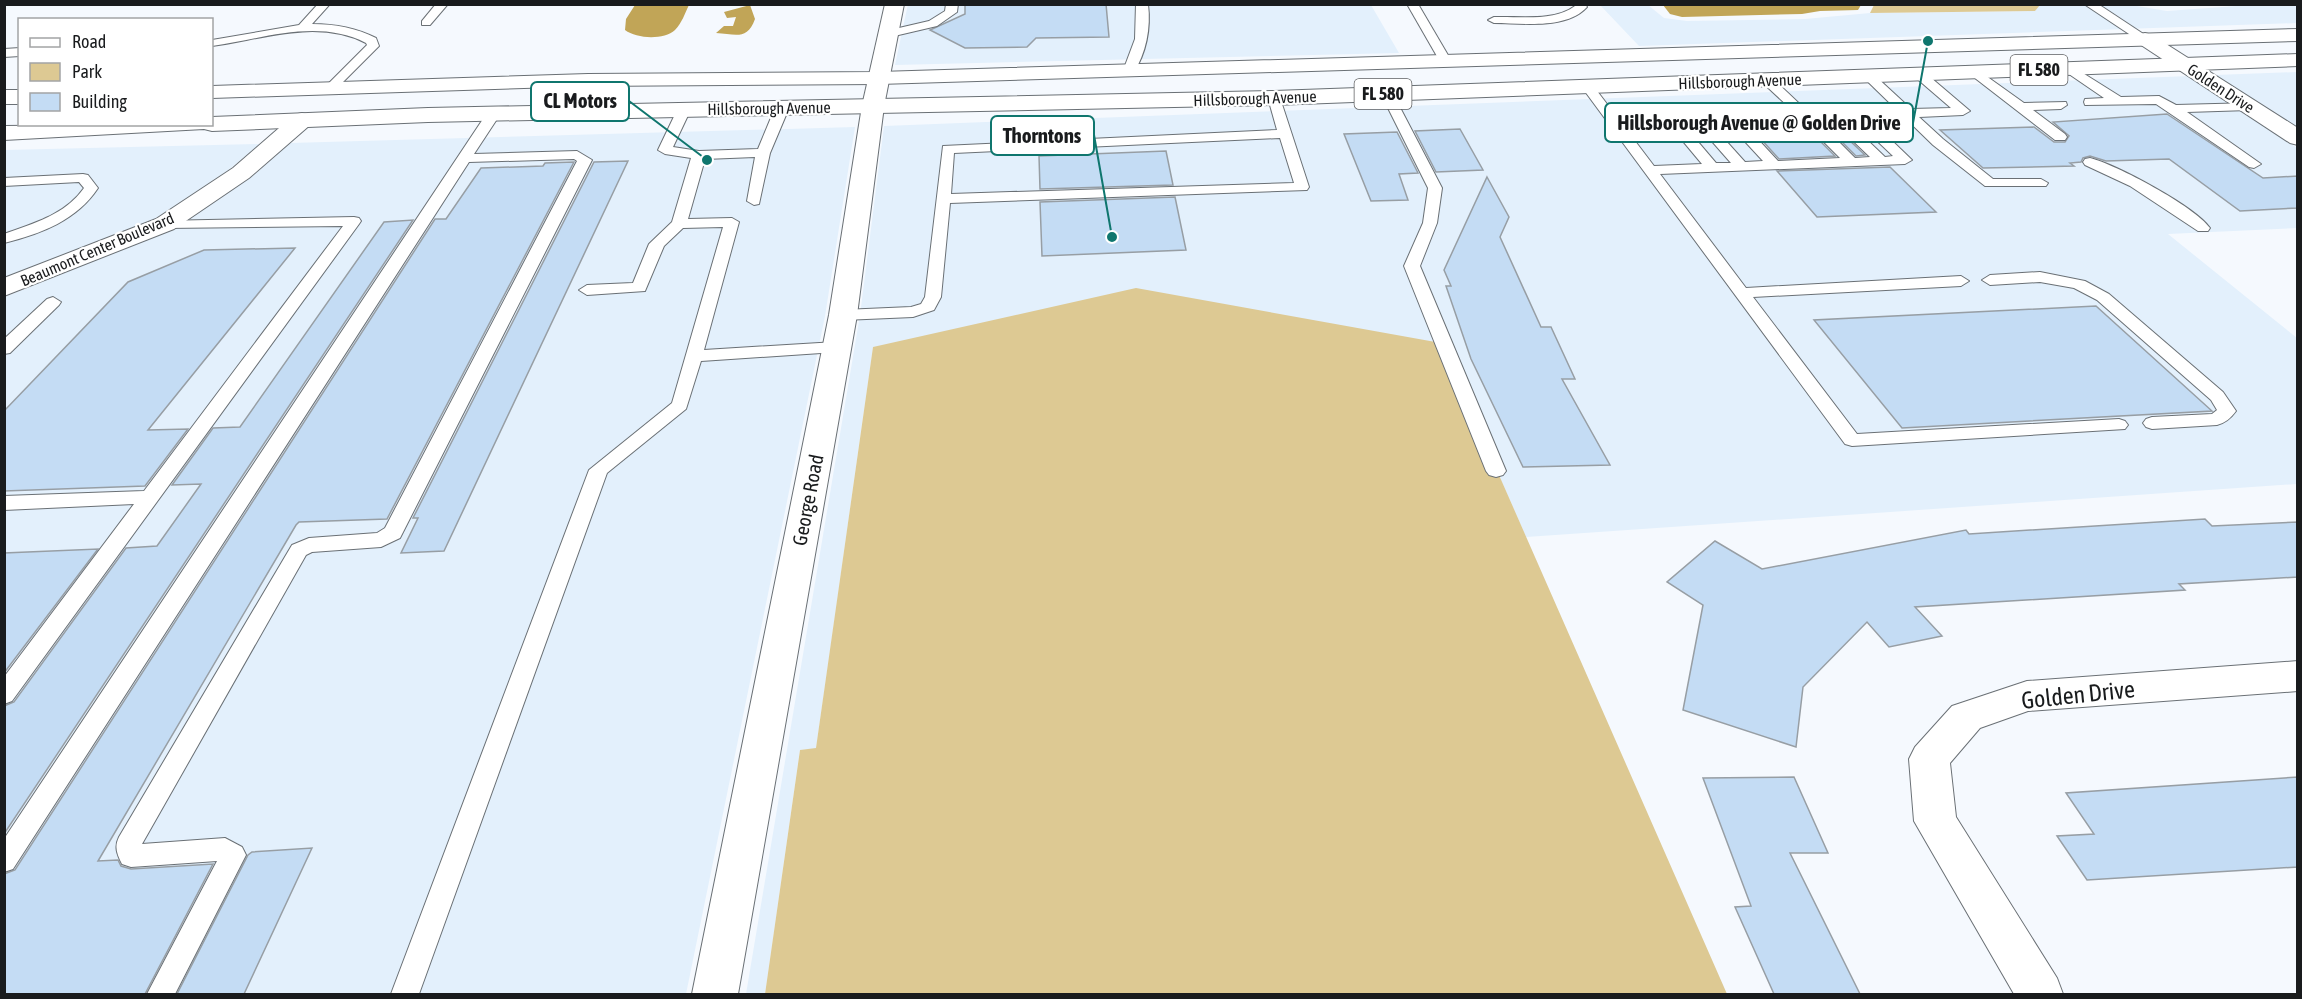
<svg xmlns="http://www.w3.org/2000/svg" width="2302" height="999" font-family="'Asap Condensed',sans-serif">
<rect width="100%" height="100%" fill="#f5f9fe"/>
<g fill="#e3f0fc">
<path d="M 908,4 L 1371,5 L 1399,53 L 895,65 Z"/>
<path d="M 2038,4 L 2131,5 L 2167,11 L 2250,5 L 2297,4 L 2298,23 L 1639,46 L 1600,5 L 1648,5 L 1664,18 L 1687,21 L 1805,19 L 1870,13 L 2035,11 Z"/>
<path d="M 2297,72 L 2297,129 L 2215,75 Z"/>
<path d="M 2190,76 L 2297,148 L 2297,228 L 2168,234 L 2297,338 L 2297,484 L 1526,537 L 1441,343 L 873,347 L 816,749 L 800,750 L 765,994 L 746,994 L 860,315 L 884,126 Z"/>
<path d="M 855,127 L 825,316 L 686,994 L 5,994 L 5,297 L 171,230 L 254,175 L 290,143 Z"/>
<path d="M 260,144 L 227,171 L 155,219 L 5,279 L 5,150 Z"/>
</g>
<g fill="#ddc993">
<path d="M 1874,5 L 2038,4 L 2040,5 L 2035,11 L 1870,13 Z"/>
<path d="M 1136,288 L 1441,343 L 1727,994 L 765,994 L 800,750 L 816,748 L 873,347 Z"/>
</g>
<g fill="#c1a557">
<path d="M 635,5 L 635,4 L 689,5 C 685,13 682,23 675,30 C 664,40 637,39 625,30 L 626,19 Z"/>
<path d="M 750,5 L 755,19 C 747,41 735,34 716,33 L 724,26 L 733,26 L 736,17 L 727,18 L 724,12 Z"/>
<path d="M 1663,5 L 1861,5 L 1858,10 L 1820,11 L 1802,14 L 1682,17 L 1670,14 Z"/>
</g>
<g fill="#c4dcf4" stroke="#979ea4" stroke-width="1.5">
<path d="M 965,4 L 1106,4 L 1109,37 L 1036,38 L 1027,47 L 965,48 L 930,30 L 965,14 Z"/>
<path d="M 2167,114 L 2263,178 L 2298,176 L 2298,208 L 2240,211 L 2169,159 L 2106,161 L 2090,156 L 2083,158 L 2081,162 L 2070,163 L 2074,166 L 1983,168 L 1940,130 L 2034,127 L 2054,142 L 2065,142 L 2069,136 L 2053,122 Z"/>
<path d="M 1832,124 L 1865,155 L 1856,156 L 1825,125 Z"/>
<path d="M 1804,125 L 1835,156 L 1779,159 L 1750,127 Z"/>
<path d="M 1460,129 L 1483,170 L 1436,172 L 1415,131 Z"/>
<path d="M 1397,132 L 1418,173 L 1399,174 L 1408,200 L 1371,201 L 1344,134 Z"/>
<path d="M 1166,151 L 1173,185 L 1040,189 L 1039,156 Z"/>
<path d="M 628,161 L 444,551 L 401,553 L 418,518 L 413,518 L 594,162 Z"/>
<path d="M 574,162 L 387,519 L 299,522 L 296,525 L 98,861 L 118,860 L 121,866 L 131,869 L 213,864 L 145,994 L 4,994 L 4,874 L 15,870 L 435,219 L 446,219 L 481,168 L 543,166 L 545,163 Z"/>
<path d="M 1890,167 L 1936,212 L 1817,217 L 1777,171 Z"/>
<path d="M 1487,177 L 1509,217 L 1500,237 L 1541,327 L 1551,327 L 1575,379 L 1562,379 L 1610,465 L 1523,467 L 1471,359 L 1446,286 L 1451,286 L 1444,270 Z"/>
<path d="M 1175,197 L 1186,250 L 1042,256 L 1040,202 Z"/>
<path d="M 413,220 L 4,834 L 4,706 L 14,702 L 126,548 L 157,546 L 201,484 L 172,485 L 213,428 L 240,427 L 384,222 Z"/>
<path d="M 295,248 L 148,430 L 188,429 L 145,486 L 4,491 L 4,411 L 128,282 L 204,250 Z"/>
<path d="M 2096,306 L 2212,411 L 1902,428 L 1814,320 Z"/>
<path d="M 2205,519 L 2212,526 L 2298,522 L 2298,577 L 2179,584 L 2185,590 L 1915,607 L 1942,636 L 1889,647 L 1867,622 L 1803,687 L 1796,747 L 1683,710 L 1703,605 L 1667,582 L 1715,541 L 1762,569 L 1966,530 L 1969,534 Z"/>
<path d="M 98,549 L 4,673 L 4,553 Z"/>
<path d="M 1794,777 L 1828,853 L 1790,853 L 1860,994 L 1774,994 L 1735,907 L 1751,906 L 1703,778 Z"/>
<path d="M 2298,777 L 2298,867 L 2087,880 L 2057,836 L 2094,834 L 2066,793 Z"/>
<path d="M 312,848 L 244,994 L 177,994 L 248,855 L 252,852 Z"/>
</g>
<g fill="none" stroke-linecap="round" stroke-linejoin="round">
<g stroke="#6a7075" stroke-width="2">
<g id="service">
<path d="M 318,4 L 330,4 L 312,24 C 336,24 356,28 376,38 L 379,46 L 334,91 L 326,91 L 324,88 L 367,45 L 366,43 C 317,18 263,39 212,46 L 212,40 L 299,25 Z"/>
<path d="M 436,4 L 448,4 L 430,25 L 422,25 L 422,21 Z"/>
<path d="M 946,4 L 958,4 L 957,12 L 937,26 L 890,37 L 884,33 L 886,31 L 929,21 L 945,11 Z"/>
<path d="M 1136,4 L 1148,4 C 1151,28 1146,53 1133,74 L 1129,75 L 1123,71 L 1135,39 Z"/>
<path d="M 1407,4 L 1418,4 L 1452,62 L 1450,65 L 1442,65 Z"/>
<path d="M 1574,4 L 1585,4 L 1587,7 C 1566,30 1522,23 1494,23 L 1488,20 L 1494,17 C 1519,16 1554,22 1575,6 Z"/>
<path d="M 2084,4 L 2098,4 L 2151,39 L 2145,43 L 2141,42 Z"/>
<path d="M 20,48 L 20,56 L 4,57 L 4,49 Z"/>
<path d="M 2070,65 L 2121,97 L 2159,96 L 2176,105 L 2254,103 L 2255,106 L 2254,109 L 2249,110 L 2187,112 L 2261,164 L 2254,168 L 2249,167 L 2156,104 L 2085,105 L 2084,102 L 2085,99 L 2104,98 L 2066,72 L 2064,69 L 2066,66 Z"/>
<path d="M 1975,68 L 2024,103 L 2066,102 L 2067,105 L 2061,109 L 2033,110 L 2065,134 L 2067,137 L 2065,140 L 2055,140 L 1971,75 L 1969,72 L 1971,69 Z"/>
<path d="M 1919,70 L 1923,71 L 1970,111 L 1963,115 L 1919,117 L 1943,139 L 1993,179 L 2041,179 L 2048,183 L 2046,186 L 1985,186 L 1933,145 L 1862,76 L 1868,72 L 1872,73 L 1911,109 L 1951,108 L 1915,77 L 1913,74 Z"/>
<path d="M 1767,76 L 1771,77 L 1806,110 L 1859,109 L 1912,160 L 1905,164 L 1660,174 L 1746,288 L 1961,276 L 1969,281 L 1961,286 L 1753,297 L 1857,434 L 2119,419 L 2125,421 L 2128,425 L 2125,429 L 1852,446 L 1845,444 L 1581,86 L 1587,82 L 1591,83 L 1654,166 L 1702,164 L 1667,122 L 1665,119 L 1667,116 L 1792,110 L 1763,83 L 1761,80 L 1763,77 ZM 1842,116 L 1851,116 L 1893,156 L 1885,157 ZM 1814,117 L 1828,117 L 1870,157 L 1855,158 ZM 1800,118 L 1840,158 L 1778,161 L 1740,120 ZM 1726,121 L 1763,161 L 1745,162 L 1709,122 ZM 1695,122 L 1731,163 L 1716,163 L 1682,123 Z"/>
<path d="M 1387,90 L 1393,94 L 1442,188 L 1437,223 L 1420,266 L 1506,471 L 1503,475 L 1496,477 L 1489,475 L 1486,471 L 1404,266 L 1423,223 L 1428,188 L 1381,94 Z"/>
<path d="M 1274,94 L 1280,98 L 1309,187 L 1307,190 L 950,203 L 941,297 L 934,310 L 913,317 L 843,320 L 835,315 L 843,310 L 911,307 L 921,304 L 925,297 L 943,146 L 1277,130 L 1268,98 ZM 1280,138 L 1294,183 L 951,194 L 954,153 Z"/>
<path d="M 782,104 L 789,108 L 770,153 L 759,204 L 754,205 L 747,201 L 755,157 L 705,159 L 688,219 L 732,218 L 739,222 L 704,350 L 836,342 L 842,343 L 844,347 L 842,351 L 836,352 L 701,361 L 686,409 L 607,473 L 419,994 L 391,994 L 589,470 L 672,403 L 723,227 L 683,228 L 664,246 L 645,291 L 587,295 L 579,290 L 587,285 L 633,283 L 649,244 L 672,222 L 691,158 L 665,154 L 658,150 L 679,106 L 684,105 L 691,109 L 673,147 L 699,151 L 758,149 L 775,108 Z"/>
<path d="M 494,109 L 501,113 L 474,154 L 577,151 L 592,160 L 400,538 L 381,547 L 312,552 L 306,555 L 142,844 L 225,838 L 242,847 L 246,855 L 175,994 L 147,994 L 217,861 L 131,867 L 122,864 C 117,854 114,847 119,837 L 292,545 L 309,538 L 377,533 L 385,528 L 577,161 L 574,159 L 469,162 L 13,869 L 4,872 L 4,839 L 487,113 Z"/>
<path d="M 2090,158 C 2117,165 2194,206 2210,228 L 2208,231 L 2198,231 L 2130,186 L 2085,165 L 2083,162 L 2085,159 Z"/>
<path d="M 83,174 L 88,175 L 98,188 C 77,220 41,234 4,243 L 4,234 C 34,223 65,215 84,188 L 79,182 L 4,186 L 4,178 Z"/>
<path d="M 354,217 L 359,218 L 361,221 L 359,224 L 12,701 L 4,704 L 4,677 L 134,504 L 4,510 L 4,496 L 144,491 L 343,226 L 165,228 L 160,227 L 158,224 L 160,221 Z"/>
<path d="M 2040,272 L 2085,281 L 2109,294 L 2223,392 L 2236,411 C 2231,418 2225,423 2217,425 L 2152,429 L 2146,427 L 2143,423 L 2146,419 L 2152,417 L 2212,414 L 2217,410 L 2211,400 L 2097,300 L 2074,288 L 2040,282 L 1990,285 L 1982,280 L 1990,275 Z"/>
<path d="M 53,297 L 61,302 L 59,305 L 10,353 L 4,354 L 4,339 L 47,299 Z"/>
</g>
</g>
<g stroke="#6a7075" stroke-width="2">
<g id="minor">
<path d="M 2145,33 L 2152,35 L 2298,128 L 2298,145 L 2290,143 L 2138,43 L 2135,39 L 2138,35 Z"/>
<path d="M 873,99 L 881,101 L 884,106 L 857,315 L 738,994 L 692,994 L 829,315 L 862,106 L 865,101 Z"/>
<path d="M 302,113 L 310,115 L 313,120 L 310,125 L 249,178 L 174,229 L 4,296 L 4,278 L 156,219 L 233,168 L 294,115 Z"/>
<path d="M 2298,661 L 2298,691 L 2028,711 L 1980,728 L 1950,763 L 1956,817 L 2057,978 L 2063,994 L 2014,994 L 1914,821 L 1909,759 L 1915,747 L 1952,706 L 2027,681 Z"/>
</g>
</g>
<g stroke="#6a7075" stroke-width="2">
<path id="tertiary" d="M 885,4 L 904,4 L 884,106 L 881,111 L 873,113 L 865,111 L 862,106 Z"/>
</g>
<g stroke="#6a7075" stroke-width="2">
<g id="primary">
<path d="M 2298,29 L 2298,41 L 879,84 L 588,86 L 212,98 L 212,86 L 588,74 L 879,72 Z"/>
<path d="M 2298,54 L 2298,66 L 1274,105 L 428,122 L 212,131 L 204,129 L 4,140 L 4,126 L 212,124 L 212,117 L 428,108 L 1274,91 Z"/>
<rect x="4" y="90" width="16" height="14"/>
</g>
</g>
<use href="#service" fill="#fff" fill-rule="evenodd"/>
<use href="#minor" fill="#fff" fill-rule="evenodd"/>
<use href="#tertiary" fill="#fff" fill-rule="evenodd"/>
<use href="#primary" fill="#fff" fill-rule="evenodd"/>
</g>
<g text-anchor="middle" stroke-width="4.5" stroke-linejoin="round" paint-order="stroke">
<g font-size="16" fill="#191b1d" stroke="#fff">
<text transform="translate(1740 81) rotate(-2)" y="6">Hillsborough Avenue</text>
<text transform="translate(2221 88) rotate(33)" y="6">Golden Drive</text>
<text transform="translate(1255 98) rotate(-2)" y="6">Hillsborough Avenue</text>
<text transform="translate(769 108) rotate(-1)" y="6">Hillsborough Avenue</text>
<text transform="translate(97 249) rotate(-23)" y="6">Beaumont Center Boulevard</text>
</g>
<g fill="#fff" stroke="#5e5f61" stroke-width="1.5">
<rect x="2010.5" y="55" width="57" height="30" rx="4.5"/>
<rect x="1354.5" y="79" width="57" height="30" rx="4.5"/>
</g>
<g font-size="18" font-weight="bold" fill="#191b1d">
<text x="2039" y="76">FL 580</text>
<text x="1383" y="100">FL 580</text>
</g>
<g font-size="20" fill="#191b1d" stroke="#fff">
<text transform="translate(808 500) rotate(-79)" y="7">George Road</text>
</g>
<g font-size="24" fill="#191b1d" stroke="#fff">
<text transform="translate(2078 695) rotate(-6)" y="8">Golden Drive</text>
</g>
</g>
<path fill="none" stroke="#0f766e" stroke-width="2" d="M707 160L629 101M1928 41L1913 123M1112 237L1094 135"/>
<g fill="#0f766e" stroke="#fff" stroke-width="2">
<circle cx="707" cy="160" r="6"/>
<circle cx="1928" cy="41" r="6"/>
<circle cx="1112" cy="237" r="6"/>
</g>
<g fill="#fff" stroke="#0f766e" stroke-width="2">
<rect x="531" y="82" width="98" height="39" rx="6"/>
<rect x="1605" y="103" width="308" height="39" rx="6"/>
<rect x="991" y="116" width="103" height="39" rx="6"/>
</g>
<g font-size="21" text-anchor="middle" font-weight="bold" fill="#191b1d">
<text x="580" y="108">CL Motors</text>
<text x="1759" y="130">Hillsborough Avenue @ Golden Drive</text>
<text x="1042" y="143">Thorntons</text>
</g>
<rect width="2302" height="999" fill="none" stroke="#191b1d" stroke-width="12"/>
<rect x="18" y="18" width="195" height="108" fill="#ffffff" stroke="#a3a4a5" stroke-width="1.5"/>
<rect x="30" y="38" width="30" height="9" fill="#ffffff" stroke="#a3a4a5" stroke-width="1.5"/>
<text x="72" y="48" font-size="18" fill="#191b1d">Road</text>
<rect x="30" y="63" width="30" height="18" fill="#ddc993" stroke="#a3a4a5" stroke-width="1.5"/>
<text x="72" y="78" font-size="18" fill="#191b1d">Park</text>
<rect x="30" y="93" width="30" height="18" fill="#c4dcf4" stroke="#a3a4a5" stroke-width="1.5"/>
<text x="72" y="108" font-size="18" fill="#191b1d">Building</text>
</svg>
